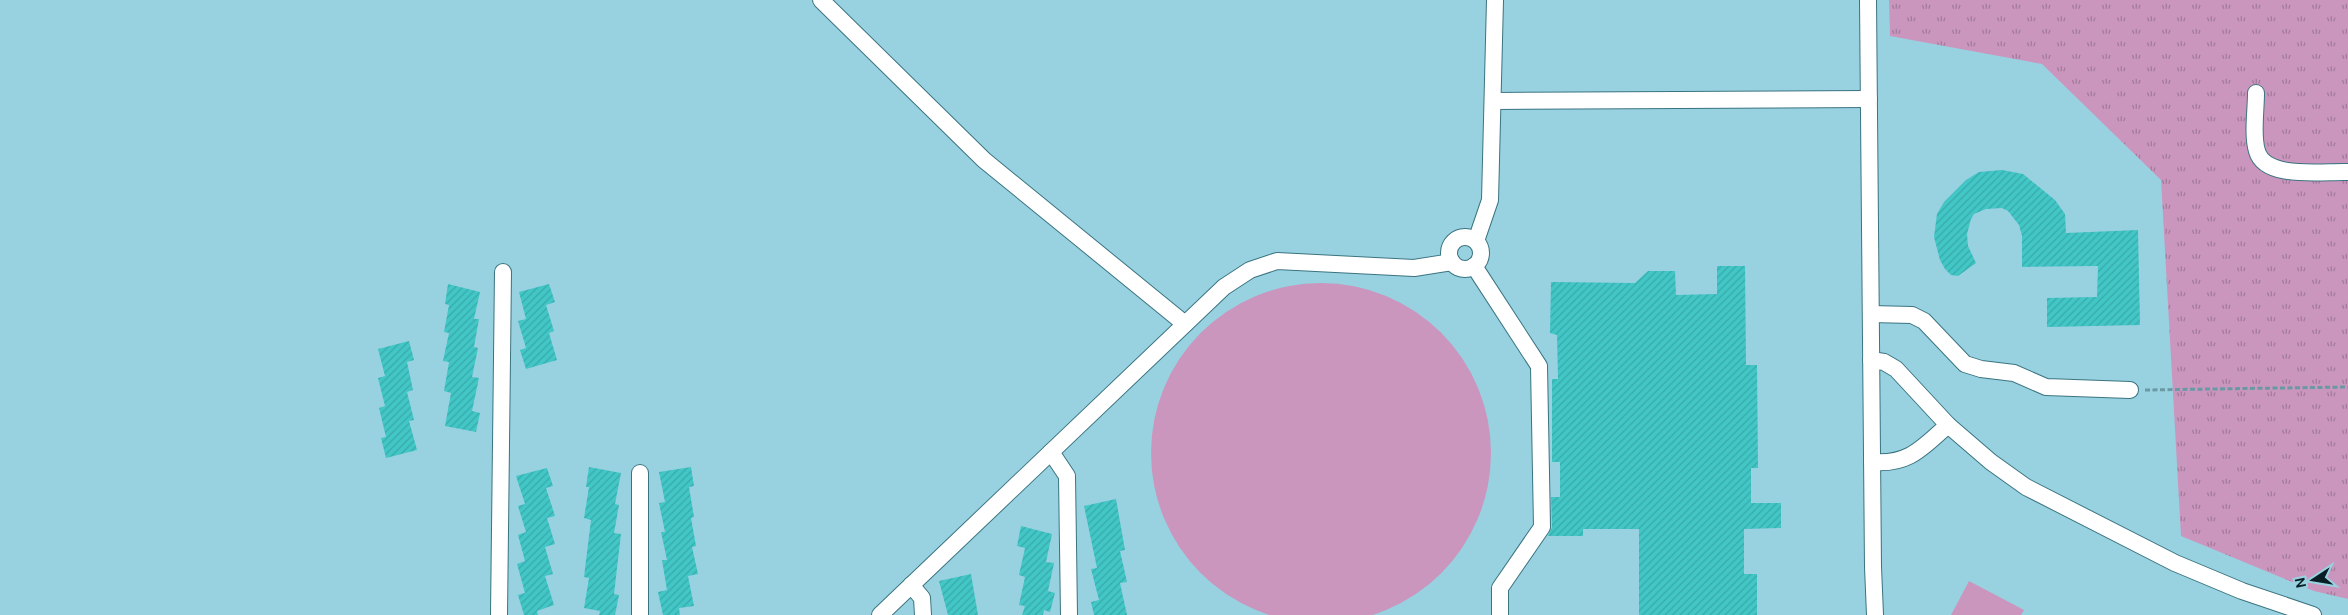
<svg xmlns="http://www.w3.org/2000/svg" width="2348" height="615" font-family="'DM Sans',sans-serif">
<defs>
<pattern id="grass-tufts" width="24" height="20" patternUnits="userSpaceOnUse" patternTransform="scale(1.25)"><rect width="24" height="20" fill="#ca96be"/><path d="M3 7l-1-3M5 7V3M7 7l1-3M15 17l-1-3M17 17v-4M19 17l1-3" fill="none" stroke="#a27a9a"/></pattern>
<pattern id="building-hatch" width="6" height="6" patternUnits="userSpaceOnUse" patternTransform="scale(1.25)"><rect width="6" height="6" fill="#42c6c6"/><path d="M-1 1l2-2M0 6l6-6M5 7l2-2" fill="none" stroke="#38aaaa"/></pattern>
</defs>
<rect width="100%" height="100%" fill="#98d2e1"/>
<path fill="url(#grass-tufts)" d="M 1889,0 L 2348,0 L 2348,599 L 2314,591 L 2181,536 L 2161,180 L 2042,64 L 1890,36 Z"/>
<g fill="#ca96be">
<circle cx="1321" cy="453" r="170"/>
<path d="M 1969,581 L 2024,610 L 2021,615 L 1951,615 Z"/>
</g>
<g fill="url(#building-hatch)">
<path d="M 2002,170 L 2023,174 L 2055,200 L 2065,214 L 2066,233 L 2138,230 L 2140,325 L 2047,327 L 2047,298 L 2097,297 L 2098,266 L 2022,267 L 2022,236 L 2019,225 L 2008,211 L 2002,208 L 1986,209 L 1974,214 L 1971,219 L 1967,234 L 1968,246 L 1976,263 L 1958,276 L 1951,275 L 1945,269 L 1940,260 L 1934,237 L 1937,214 L 1944,202 L 1966,180 L 1979,172 Z"/>
<path d="M 1717,266 L 1745,266 L 1746,365 L 1757,365 L 1758,468 L 1751,468 L 1751,503 L 1781,503 L 1781,528 L 1744,529 L 1744,574 L 1757,574 L 1757,615 L 1639,615 L 1639,529 L 1583,529 L 1583,536 L 1548,536 L 1552,527 L 1551,497 L 1560,497 L 1560,462 L 1552,462 L 1552,379 L 1558,379 L 1557,335 L 1550,333 L 1551,282 L 1635,283 L 1648,271 L 1675,271 L 1676,295 L 1717,294 Z"/>
<path d="M 448,284 L 480,292 L 474,319 L 479,319 L 474,347 L 478,348 L 472,377 L 479,378 L 472,411 L 480,413 L 476,432 L 445,426 L 451,393 L 444,391 L 449,362 L 443,361 L 449,333 L 444,332 L 449,305 L 445,304 Z"/>
<path d="M 549,284 L 555,302 L 546,305 L 554,331 L 549,333 L 557,360 L 526,369 L 520,350 L 526,348 L 518,321 L 526,319 L 519,292 Z"/>
<path d="M 409,341 L 414,360 L 407,362 L 413,390 L 407,392 L 414,420 L 409,421 L 417,450 L 386,458 L 381,438 L 386,437 L 379,408 L 385,406 L 378,378 L 385,376 L 378,349 Z"/>
<path d="M 589,467 L 621,473 L 615,504 L 619,505 L 614,533 L 621,534 L 614,594 L 619,595 L 615,615 L 599,615 L 600,611 L 584,608 L 589,578 L 584,577 L 591,520 L 584,518 L 589,487 L 586,487 Z"/>
<path d="M 691,467 L 694,486 L 689,487 L 694,517 L 691,518 L 696,546 L 692,547 L 698,574 L 688,576 L 694,606 L 679,608 L 680,615 L 663,615 L 658,592 L 667,590 L 662,560 L 667,560 L 661,532 L 665,532 L 659,503 L 665,502 L 659,472 Z"/>
<path d="M 547,468 L 553,486 L 546,488 L 555,516 L 547,518 L 555,544 L 545,547 L 553,574 L 545,576 L 554,605 L 537,611 L 538,615 L 524,615 L 518,595 L 525,593 L 517,564 L 525,561 L 518,535 L 526,532 L 518,506 L 525,504 L 516,476 Z"/>
<path d="M 1116,499 L 1125,550 L 1120,551 L 1127,582 L 1120,583 L 1127,615 L 1094,615 L 1091,602 L 1099,600 L 1091,569 L 1097,568 L 1084,506 Z"/>
<path d="M 1021,526 L 1052,534 L 1046,562 L 1054,563 L 1048,591 L 1055,593 L 1050,612 L 1044,610 L 1043,615 L 1022,615 L 1025,606 L 1019,605 L 1025,577 L 1019,575 L 1025,548 L 1017,546 Z"/>
<path d="M 971,574 L 978,615 L 948,615 L 939,581 Z"/>
</g>
<g fill="none" stroke-linecap="round" stroke-linejoin="round">
<g stroke="#3b7481" stroke-width="18">
<g id="minor">
<path d="M 821,0 L 984,160 L 1185,324"/>
<path d="M 1868,0 L 1873,567 L 1875,615"/>
<path d="M 2256,93 C 2256,111 2252,135 2257,151 C 2265,180 2323,171 2348,172"/>
<path d="M 1493,101 L 1869,99"/>
<circle cx="1465" cy="253" r="16"/>
<path d="M 1476,241 L 1490,200 L 1495,0"/>
<path d="M 1474,266 L 1539,366 L 1542,527 L 1500,588 L 1500,615"/>
<path d="M 1871,314 L 1912,315 L 1924,321 L 1965,364 L 1981,369 L 2014,373 L 2046,387 L 2130,390"/>
<path d="M 1871,360 L 1884,362 L 1896,369 L 1948,425 L 1991,462 L 2026,487 L 2175,563 L 2242,591 L 2313,615"/>
<path d="M 1051,452 L 1067,476 L 1069,615"/>
<path d="M 1872,462 C 1909,465 1922,448 1948,425"/>
<path d="M 911,585 L 922,598 L 923,615"/>
<path d="M 499,615 L 503,272"/>
<path d="M 640,615 L 640,473"/>
<path d="M 880,615 L 1224,287 L 1250,270 L 1277,261 L 1414,268 L 1452,262"/>
</g>
</g>
<path stroke="#6a99a4" stroke-width="3" stroke-dasharray="5 2.5" stroke-linecap="butt" d="M 2145,390 L 2348,387"/>
<use href="#minor" stroke="#fff" stroke-width="16"/>
</g>
<g transform="translate(2313 580) rotate(258)" stroke="#98d2e1" stroke-width="4" paint-order="stroke">
<path d="M0-4L9 19L0 12L-9 19Z" fill="#071f24"/>
<text y="-8" font-size="14" font-weight="bold" text-anchor="middle" fill="#071f24">N</text>
</g>
</svg>
